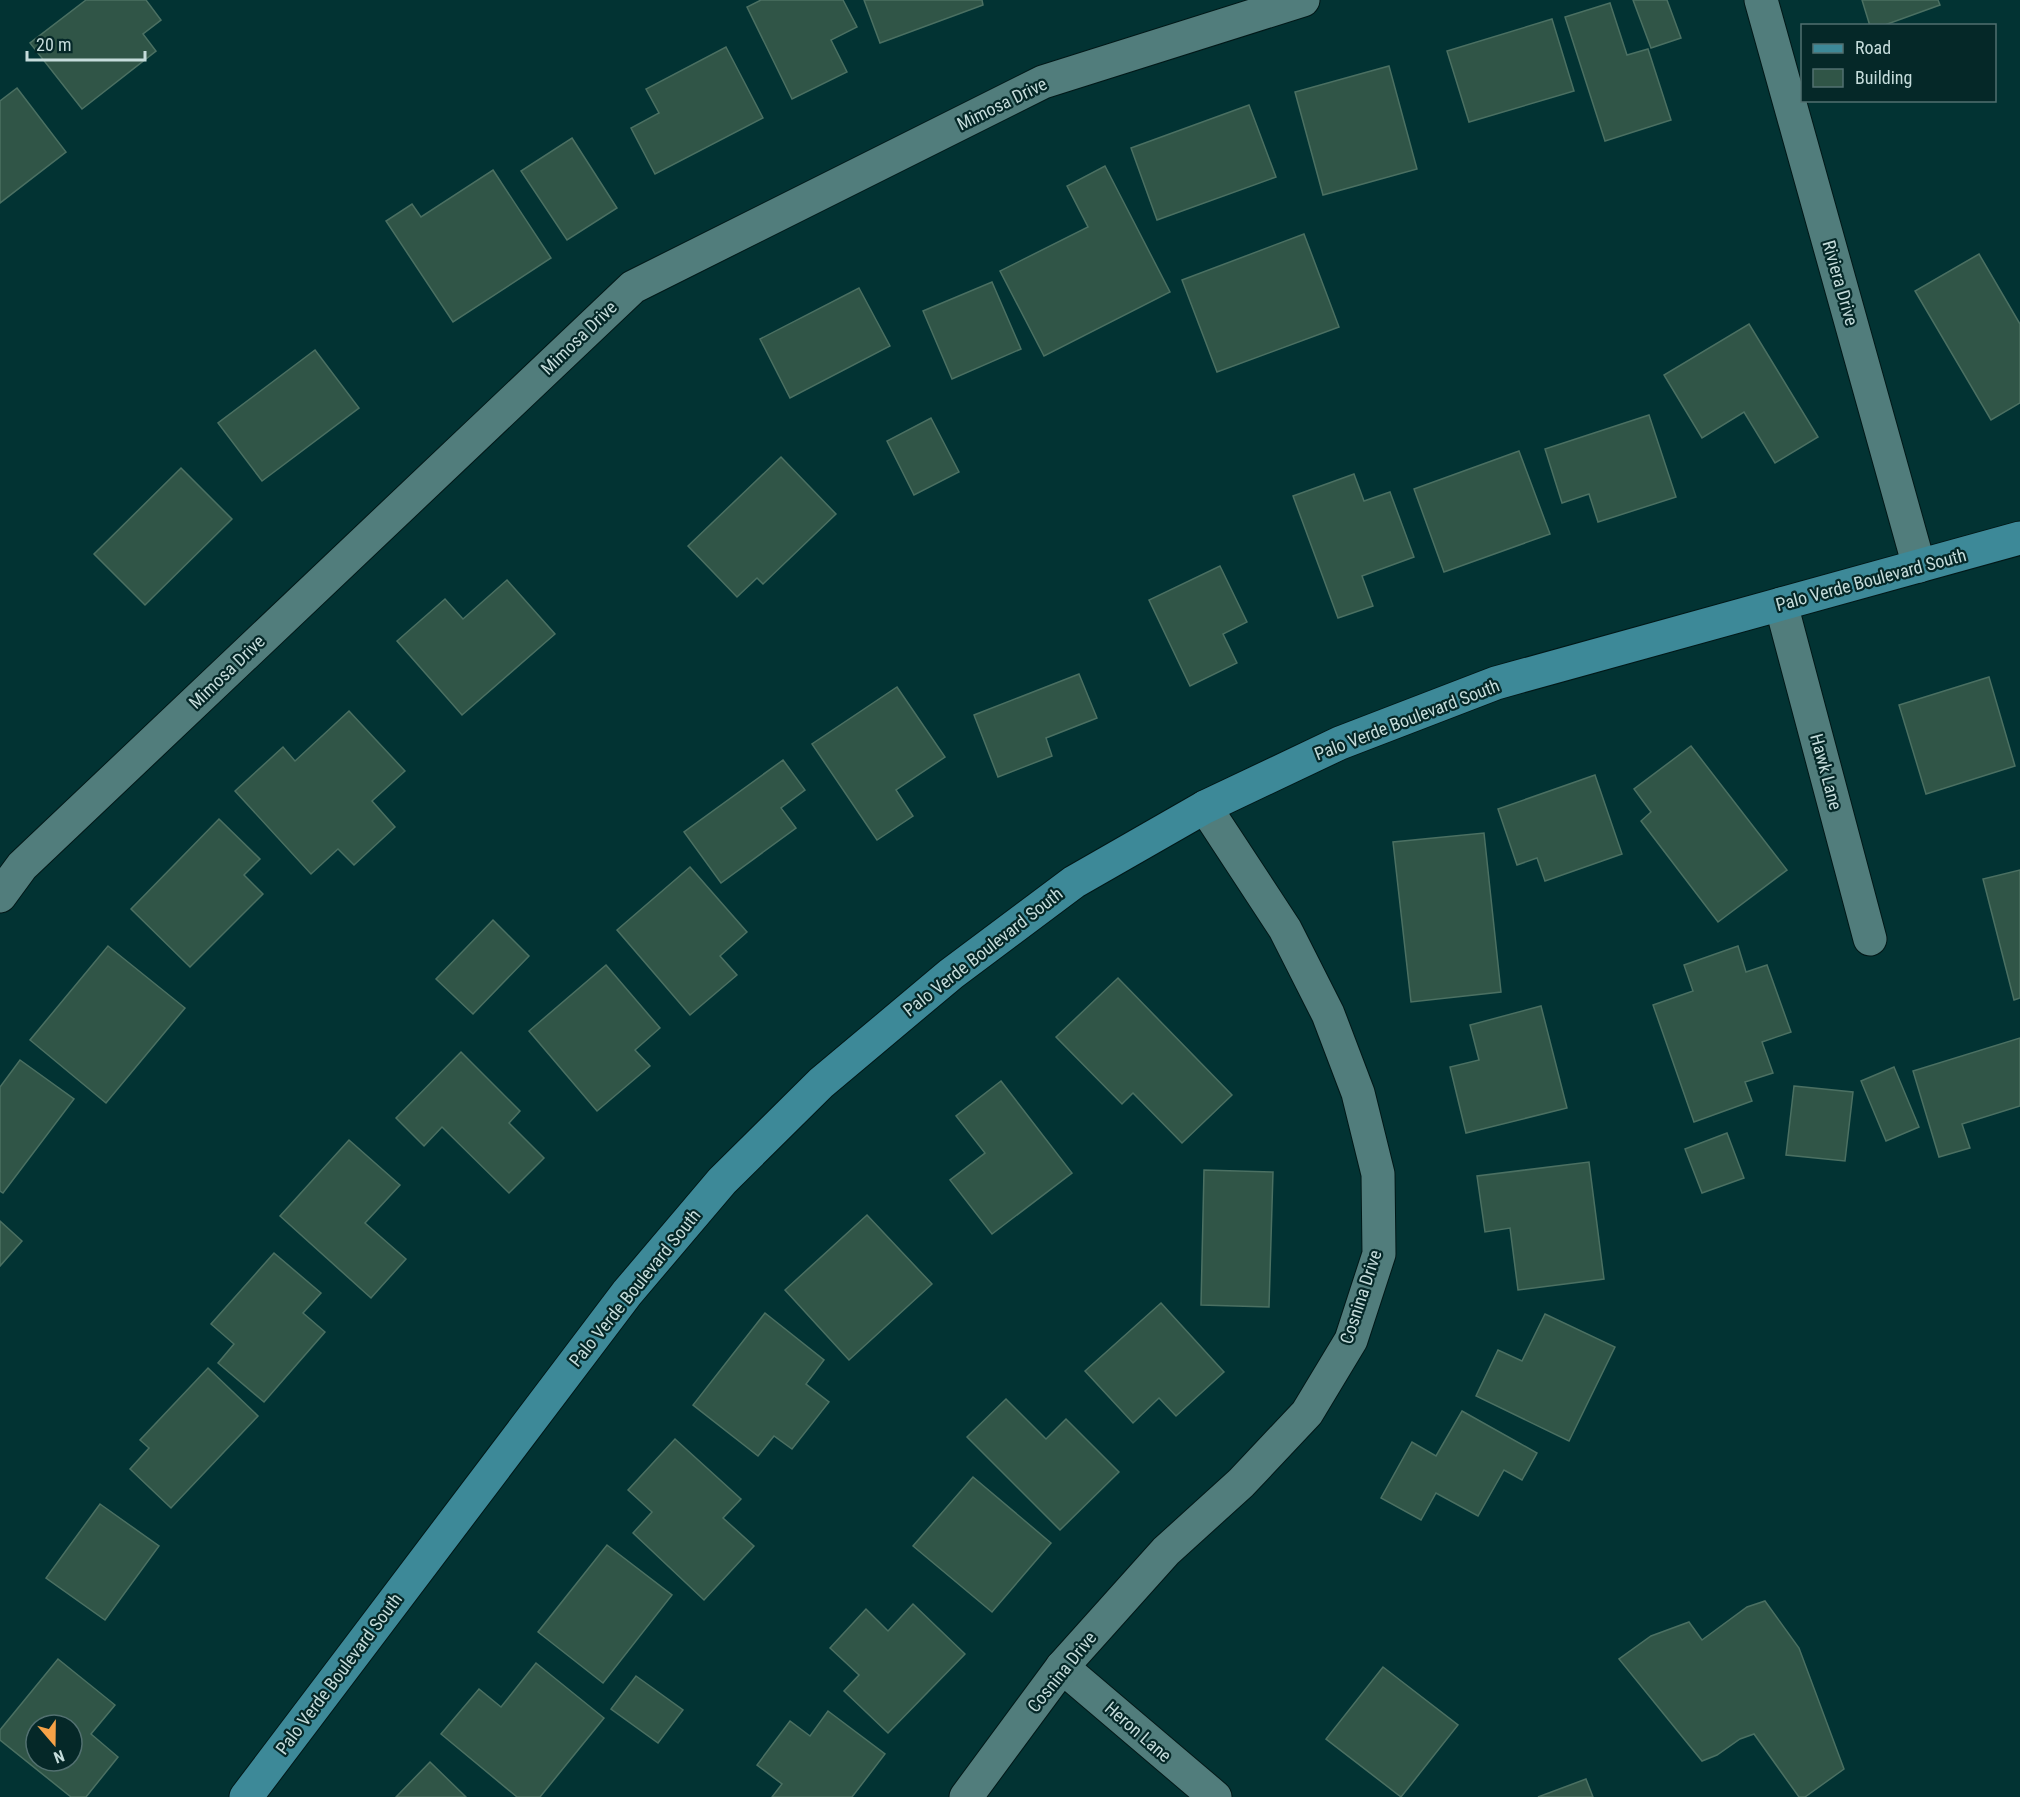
<svg xmlns="http://www.w3.org/2000/svg" width="2020" height="1797" font-family="'Roboto Condensed',sans-serif">
<rect width="100%" height="100%" fill="#023333"/>
<g fill="#305547" stroke="#4b7062" stroke-width="1.5" fill-rule="evenodd">
<path d="M 86,0 L 146,0 L 161,20 L 143,34 L 156,51 L 82,109 L 30,43 Z"/>
<path d="M 761,0 L 843,0 L 857,27 L 831,40 L 847,72 L 792,99 L 747,7 Z"/>
<path d="M 864,0 L 982,0 L 983,5 L 880,43 Z"/>
<path d="M 1633,0 L 1667,0 L 1681,38 L 1651,48 Z"/>
<path d="M 1862,0 L 1938,0 L 1940,5 L 1882,26 L 1870,26 Z"/>
<path d="M 1610,3 L 1627,55 L 1648,49 L 1671,120 L 1605,141 L 1565,17 Z"/>
<path d="M 1552,19 L 1574,91 L 1469,122 L 1447,51 Z"/>
<path d="M 726,47 L 763,118 L 655,174 L 631,128 L 659,113 L 646,89 Z"/>
<path d="M 1389,66 L 1417,169 L 1323,195 L 1295,92 Z"/>
<path d="M 17,88 L 66,152 L 0,203 L 0,101 Z"/>
<path d="M 1249,105 L 1276,177 L 1157,220 L 1131,148 Z"/>
<path d="M 572,138 L 617,208 L 567,240 L 521,171 Z"/>
<path d="M 1105,166 L 1170,292 L 1044,356 L 1000,271 L 1088,227 L 1067,186 Z"/>
<path d="M 493,170 L 551,258 L 453,322 L 386,221 L 412,204 L 421,217 Z"/>
<path d="M 1304,234 L 1339,327 L 1217,372 L 1182,280 Z"/>
<path d="M 1979,254 L 2020,324 L 2020,403 L 1991,420 L 1915,291 Z"/>
<path d="M 992,282 L 1021,349 L 952,379 L 923,311 Z"/>
<path d="M 859,288 L 890,346 L 790,398 L 760,339 Z"/>
<path d="M 1749,324 L 1818,437 L 1775,463 L 1744,412 L 1702,438 L 1664,375 Z"/>
<path d="M 315,350 L 359,408 L 262,481 L 218,423 Z"/>
<path d="M 1649,415 L 1676,497 L 1598,522 L 1589,494 L 1562,503 L 1545,449 Z"/>
<path d="M 931,418 L 959,472 L 914,495 L 887,441 Z"/>
<path d="M 1519,451 L 1550,534 L 1444,572 L 1414,489 Z"/>
<path d="M 781,457 L 836,514 L 763,584 L 757,578 L 737,597 L 688,546 Z"/>
<path d="M 181,468 L 232,519 L 145,605 L 94,554 Z"/>
<path d="M 1354,474 L 1364,501 L 1390,492 L 1414,557 L 1362,576 L 1373,606 L 1338,618 L 1293,496 Z"/>
<path d="M 1220,566 L 1247,622 L 1223,634 L 1237,663 L 1190,686 L 1149,600 Z"/>
<path d="M 507,580 L 555,634 L 462,715 L 397,641 L 445,599 L 463,619 Z"/>
<path d="M 1079,674 L 1097,718 L 1046,738 L 1052,756 L 998,777 L 974,715 Z"/>
<path d="M 1989,677 L 2015,766 L 1926,794 L 1899,705 Z"/>
<path d="M 897,687 L 945,757 L 896,790 L 913,816 L 877,840 L 812,744 Z"/>
<path d="M 349,711 L 405,771 L 372,801 L 395,827 L 354,865 L 338,849 L 311,874 L 235,791 L 283,747 L 295,761 Z"/>
<path d="M 1691,746 L 1787,870 L 1718,922 L 1641,821 L 1651,812 L 1634,789 Z"/>
<path d="M 783,760 L 805,790 L 781,808 L 796,828 L 721,883 L 684,832 Z"/>
<path d="M 1595,775 L 1622,854 L 1545,881 L 1537,858 L 1517,865 L 1498,809 Z"/>
<path d="M 219,819 L 260,859 L 244,875 L 263,894 L 190,967 L 131,909 Z"/>
<path d="M 1484,833 L 1501,992 L 1411,1002 L 1393,842 Z"/>
<path d="M 690,867 L 747,932 L 720,956 L 737,975 L 690,1015 L 617,930 Z"/>
<path d="M 2020,870 L 2020,998 L 2014,1000 L 1983,879 Z"/>
<path d="M 493,920 L 529,956 L 473,1014 L 436,979 Z"/>
<path d="M 108,946 L 185,1008 L 106,1103 L 30,1040 Z"/>
<path d="M 1738,946 L 1746,972 L 1767,965 L 1791,1032 L 1762,1042 L 1773,1073 L 1745,1082 L 1752,1101 L 1694,1122 L 1653,1005 L 1693,991 L 1684,965 Z"/>
<path d="M 606,965 L 660,1028 L 635,1050 L 650,1066 L 597,1111 L 529,1031 Z"/>
<path d="M 1118,978 L 1232,1095 L 1182,1143 L 1133,1093 L 1122,1104 L 1056,1037 Z"/>
<path d="M 1541,1006 L 1567,1108 L 1466,1133 L 1450,1067 L 1479,1060 L 1470,1025 Z"/>
<path d="M 2020,1038 L 2020,1106 L 1962,1124 L 1970,1148 L 1939,1157 L 1913,1071 Z"/>
<path d="M 461,1052 L 520,1111 L 509,1123 L 544,1158 L 509,1193 L 442,1127 L 424,1146 L 396,1118 Z"/>
<path d="M 20,1060 L 74,1099 L 3,1193 L 0,1191 L 0,1087 Z"/>
<path d="M 1894,1067 L 1919,1127 L 1886,1141 L 1861,1081 Z"/>
<path d="M 1001,1081 L 1072,1173 L 992,1234 L 950,1180 L 985,1153 L 956,1116 Z"/>
<path d="M 1794,1086 L 1853,1092 L 1845,1161 L 1786,1155 Z"/>
<path d="M 1727,1133 L 1744,1178 L 1702,1193 L 1685,1149 Z"/>
<path d="M 349,1140 L 400,1185 L 365,1223 L 406,1259 L 371,1298 L 280,1216 Z"/>
<path d="M 1589,1162 L 1604,1279 L 1518,1290 L 1510,1228 L 1485,1232 L 1477,1176 Z"/>
<path d="M 1204,1170 L 1273,1172 L 1269,1307 L 1201,1305 Z"/>
<path d="M 867,1215 L 932,1284 L 849,1360 L 785,1290 Z"/>
<path d="M 0,1221 L 22,1241 L 0,1266 Z"/>
<path d="M 274,1253 L 321,1293 L 303,1313 L 325,1332 L 264,1402 L 218,1363 L 234,1344 L 211,1324 Z"/>
<path d="M 1161,1303 L 1224,1372 L 1176,1416 L 1159,1398 L 1133,1423 L 1085,1371 Z"/>
<path d="M 765,1313 L 824,1360 L 806,1384 L 829,1402 L 792,1449 L 774,1436 L 758,1456 L 693,1405 Z"/>
<path d="M 1545,1314 L 1615,1347 L 1569,1441 L 1476,1396 L 1498,1350 L 1522,1361 Z"/>
<path d="M 208,1368 L 258,1416 L 171,1508 L 130,1469 L 149,1448 L 140,1440 Z"/>
<path d="M 1006,1399 L 1046,1439 L 1066,1419 L 1119,1472 L 1060,1530 L 967,1437 Z"/>
<path d="M 1462,1411 L 1537,1453 L 1522,1480 L 1504,1470 L 1478,1516 L 1436,1493 L 1421,1520 L 1381,1498 L 1412,1442 L 1436,1456 Z"/>
<path d="M 675,1439 L 741,1499 L 723,1518 L 754,1546 L 704,1600 L 633,1533 L 652,1512 L 628,1490 Z"/>
<path d="M 973,1477 L 1051,1543 L 992,1612 L 913,1546 Z"/>
<path d="M 100,1504 L 159,1546 L 105,1620 L 46,1578 Z"/>
<path d="M 607,1545 L 672,1595 L 603,1683 L 538,1632 Z"/>
<path d="M 1765,1601 L 1799,1648 L 1844,1769 L 1805,1797 L 1799,1797 L 1754,1734 L 1740,1739 L 1717,1755 L 1702,1761 L 1619,1659 L 1651,1636 L 1689,1622 L 1702,1640 L 1747,1607 Z"/>
<path d="M 913,1604 L 965,1654 L 888,1733 L 844,1691 L 859,1675 L 830,1648 L 866,1609 L 888,1631 Z"/>
<path d="M 58,1659 L 115,1705 L 91,1734 L 118,1757 L 86,1797 L 71,1797 L 0,1740 L 0,1730 ZM 36,1725 L 72,1725 L 72,1761 L 36,1761 Z"/>
<path d="M 536,1663 L 604,1718 L 540,1797 L 517,1797 L 441,1734 L 479,1689 L 501,1707 Z"/>
<path d="M 1383,1667 L 1458,1725 L 1401,1797 L 1326,1739 Z"/>
<path d="M 636,1676 L 683,1710 L 658,1743 L 611,1709 Z"/>
<path d="M 828,1711 L 885,1754 L 852,1797 L 772,1797 L 782,1784 L 757,1765 L 790,1721 L 810,1736 Z"/>
<path d="M 430,1762 L 466,1797 L 396,1797 Z"/>
<path d="M 1586,1779 L 1593,1797 L 1538,1797 Z"/>
</g>
<g fill="none" stroke-linecap="round" stroke-linejoin="round">
<g stroke="#021818" stroke-width="35">
<g id="minor">
<path d="M 1761,0 L 1919,566"/>
<path d="M 1781,604 L 1870,939"/>
<path d="M 0,896 L 22,866 L 633,287 L 1043,82 L 1303,0"/>
<path d="M 1062,1667 L 1215,1797"/>
<path d="M 966,1797 L 1062,1667 L 1166,1551 L 1241,1483 L 1307,1413 L 1351,1340 L 1379,1254 L 1378,1174 L 1358,1093 L 1328,1014 L 1285,929 L 1205,807"/>
</g>
</g>
<g stroke="#021818" stroke-width="35">
<path id="major" d="M 246,1797 L 627,1293 L 722,1181 L 821,1083 L 951,974 L 1074,882 L 1205,807 L 1340,743 L 1496,683 L 2020,538"/>
</g>
<use href="#minor" stroke="#517d7c" stroke-width="33"/>
<use href="#major" stroke="#3d8998" stroke-width="33"/>
</g>
<g text-anchor="middle" stroke-width="4.5" stroke-linejoin="round" paint-order="stroke">
<g font-size="18" fill="#c5dcdb" stroke="#052828">
<text transform="translate(1002 104) rotate(-26)" y="6">Mimosa Drive</text>
<text transform="translate(1840 283) rotate(74)" y="6">Riviera Drive</text>
<text transform="translate(579 338) rotate(-44)" y="6">Mimosa Drive</text>
<text transform="translate(1871 580) rotate(-15)" y="6">Palo Verde Boulevard South</text>
<text transform="translate(227 672) rotate(-44)" y="6">Mimosa Drive</text>
<text transform="translate(1407 720) rotate(-21)" y="6">Palo Verde Boulevard South</text>
<text transform="translate(1826 772) rotate(75)" y="6">Hawk Lane</text>
<text transform="translate(983 952) rotate(-38)" y="6">Palo Verde Boulevard South</text>
<text transform="translate(635 1288) rotate(-51)" y="6">Palo Verde Boulevard South</text>
<text transform="translate(1361 1297) rotate(-72)" y="6">Cosnina Drive</text>
<text transform="translate(1062 1672) rotate(-51)" y="6">Cosnina Drive</text>
<text transform="translate(339 1674) rotate(-53)" y="6">Palo Verde Boulevard South</text>
<text transform="translate(1138 1732) rotate(41)" y="6">Heron Lane</text>
</g>
</g>
<rect x="1801" y="24" width="195" height="78" fill="#052828" stroke="#527070" stroke-width="1.5"/>
<rect x="1813" y="44" width="30" height="9" fill="#3d8998" stroke="#527070" stroke-width="1.5"/>
<text x="1855" y="54" font-size="18" fill="#c5dcdb">Road</text>
<rect x="1813" y="69" width="30" height="18" fill="#305547" stroke="#527070" stroke-width="1.5"/>
<text x="1855" y="84" font-size="18" fill="#c5dcdb">Building</text>
<g transform="translate(54 1743) rotate(160)"><circle r="28" fill="#052828" stroke="#527070" stroke-width="1.5"/>
<path d="M0-4.5L10 22L0 15L-10 22Z" fill="#f6a247"/>
<text y="-9" font-size="16" font-weight="bold" text-anchor="middle" fill="#c5dcdb">N</text>
</g>
<path d="M27 51v9h118v-9" fill="none" stroke="#c5dcdb" stroke-width="3"/>
<text x="36" y="51" font-size="18" fill="#c5dcdb" stroke="#052828" stroke-width="4.5" paint-order="stroke">20 m</text>
</svg>
